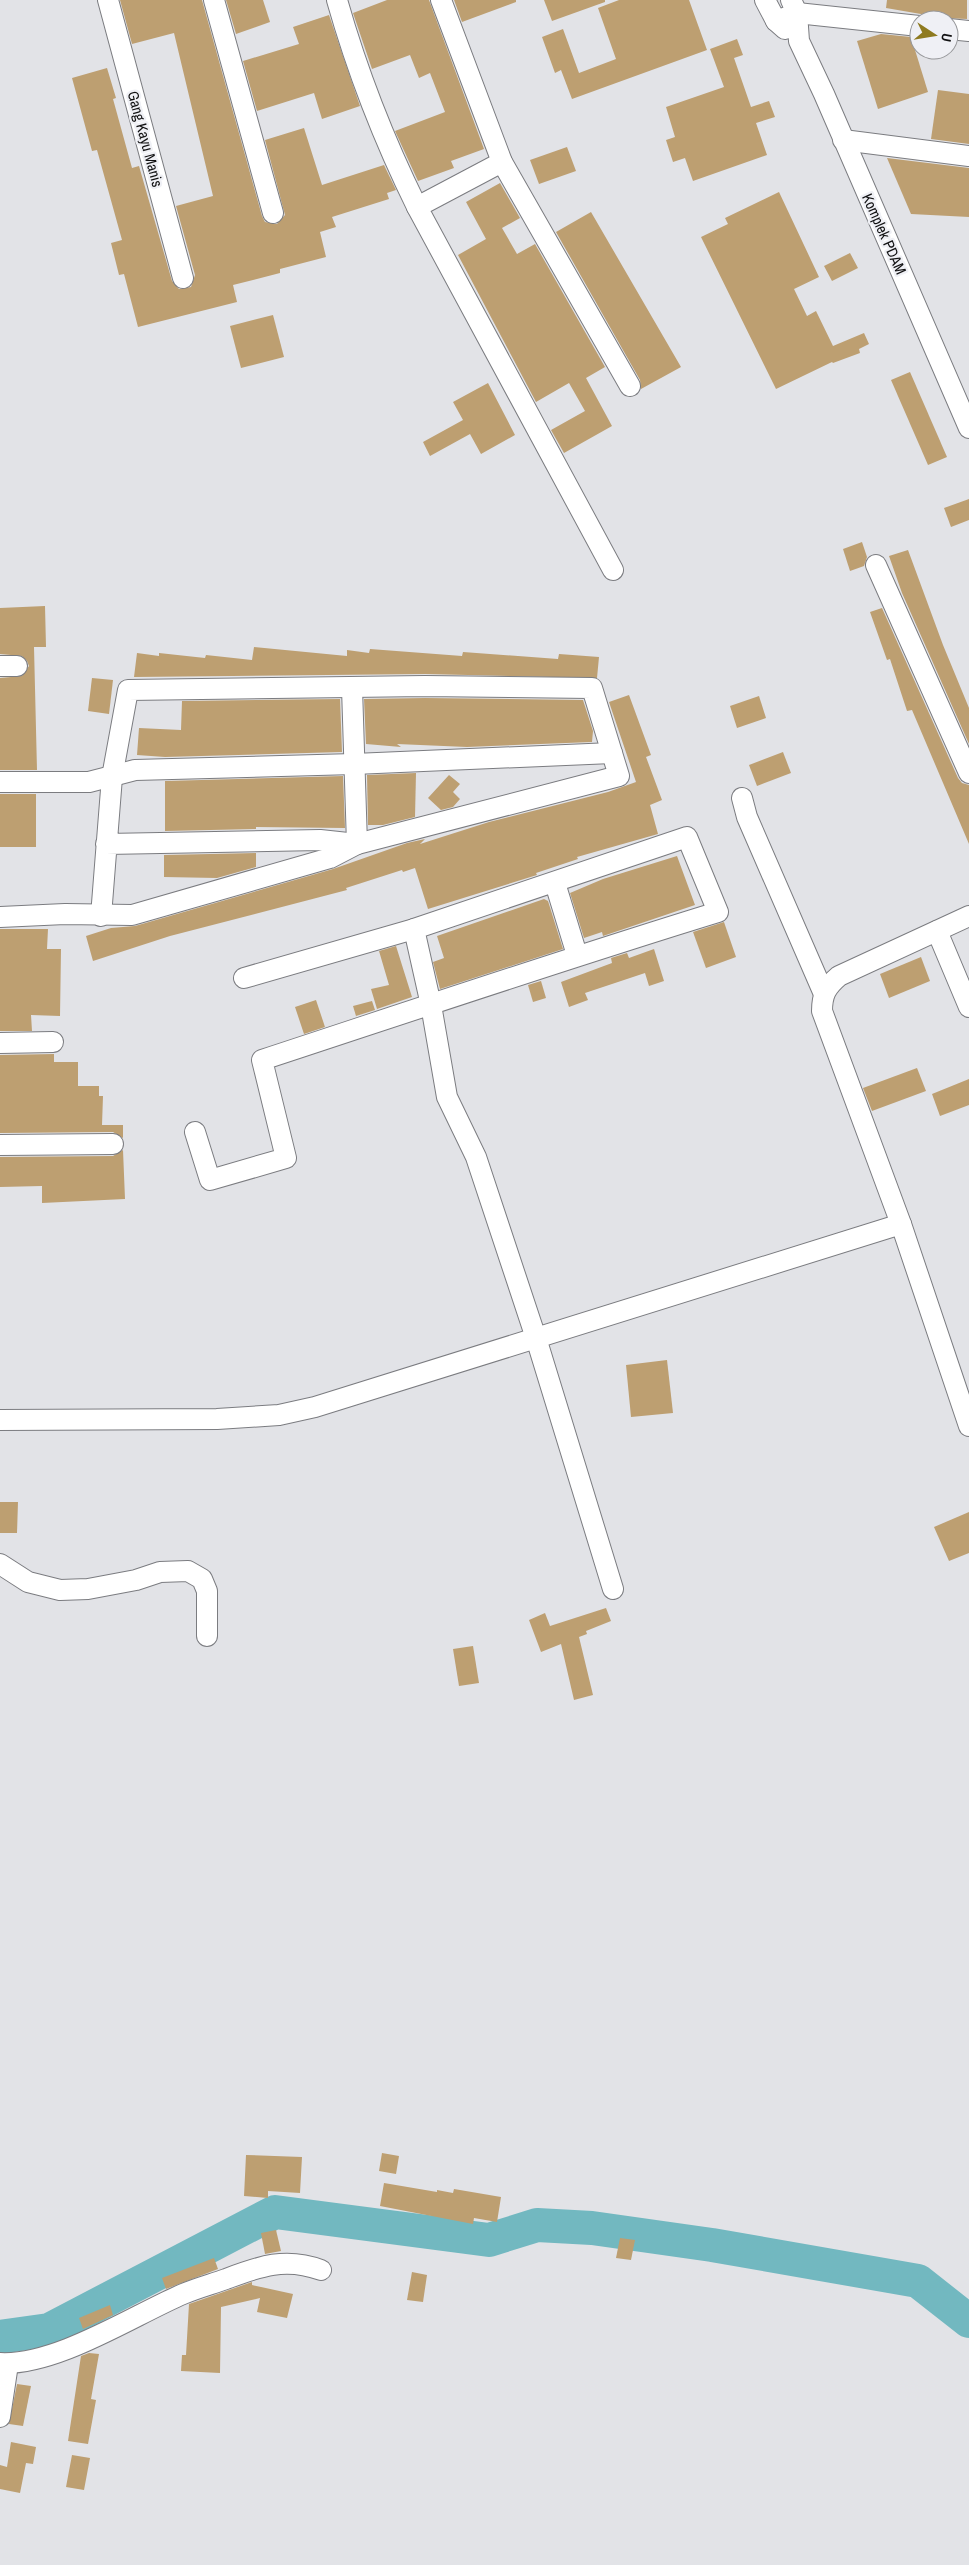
<svg xmlns="http://www.w3.org/2000/svg" width="969" height="2565" font-family="'Archivo Narrow',sans-serif">
<rect width="100%" height="100%" fill="#e2e3e7"/>
<g fill="none" stroke-linecap="round" stroke-linejoin="round">
<path stroke="#72b8c0" stroke-width="34" d="M 0,2337 L 49,2330 L 275,2212 L 489,2240 L 537,2225 L 592,2228 L 712,2245 L 918,2281 L 969,2321"/>
</g>
<g fill="#bd9f71">
<path d="M 120,0 L 202,0 L 262,216 L 265,222 L 277,224 L 285,215 L 265,140 L 304,128 L 322,185 L 384,165 L 396,190 L 387,193 L 389,199 L 332,217 L 336,227 L 320,232 L 326,257 L 280,269 L 280,273 L 233,285 L 237,302 L 138,327 L 124,274 L 119,275 L 111,243 L 122,240 L 97,150 L 92,151 L 72,78 L 107,68 L 116,98 L 113,99 L 132,168 L 139,166 L 172,281 L 179,289 L 191,287 L 195,275 L 176,206 L 213,196 L 174,33 L 132,44 Z"/>
<path d="M 226,0 L 263,0 L 270,22 L 236,34 Z"/>
<path d="M 387,0 L 429,0 L 484,149 L 451,161 L 454,168 L 418,181 L 395,131 L 445,112 L 430,73 L 419,78 L 410,55 L 372,69 L 353,13 Z"/>
<path d="M 454,0 L 516,0 L 516,2 L 462,22 Z"/>
<path d="M 544,0 L 605,0 L 605,2 L 552,21 Z"/>
<path d="M 619,0 L 689,0 L 707,50 L 572,99 L 561,70 L 555,73 L 542,37 L 563,29 L 579,73 L 616,59 L 598,8 Z"/>
<path d="M 887,0 L 967,0 L 967,19 L 944,18 L 886,8 Z"/>
<path d="M 329,15 L 360,106 L 322,119 L 314,93 L 257,111 L 243,61 L 299,44 L 293,27 Z"/>
<path d="M 881,34 L 911,37 L 928,92 L 878,109 L 857,41 Z"/>
<path d="M 737,39 L 743,55 L 734,58 L 751,107 L 769,101 L 775,117 L 756,123 L 767,155 L 693,181 L 685,158 L 673,162 L 666,140 L 675,137 L 666,107 L 724,87 L 710,49 Z"/>
<path d="M 938,90 L 969,94 L 969,144 L 931,139 Z"/>
<path d="M 567,147 L 576,171 L 539,184 L 530,160 Z"/>
<path d="M 887,158 L 969,168 L 969,217 L 911,214 Z"/>
<path d="M 500,183 L 520,218 L 502,228 L 517,254 L 535,244 L 605,367 L 586,378 L 612,426 L 564,453 L 551,430 L 585,411 L 569,383 L 536,402 L 458,255 L 486,239 L 466,202 Z"/>
<path d="M 779,192 L 819,277 L 794,289 L 807,316 L 816,311 L 833,346 L 864,333 L 869,344 L 859,349 L 860,353 L 833,363 L 832,362 L 776,389 L 701,237 L 728,224 L 725,218 Z"/>
<path d="M 591,212 L 681,367 L 641,389 L 640,380 L 556,232 Z"/>
<path d="M 850,253 L 858,268 L 832,281 L 824,266 Z"/>
<path d="M 273,315 L 284,357 L 241,368 L 230,326 Z"/>
<path d="M 910,372 L 947,457 L 928,465 L 891,380 Z"/>
<path d="M 488,383 L 515,435 L 481,454 L 470,434 L 430,456 L 423,442 L 463,420 L 453,402 Z"/>
<path d="M 969,499 L 969,520 L 951,527 L 944,508 Z"/>
<path d="M 862,542 L 867,557 L 864,566 L 850,571 L 843,549 Z"/>
<path d="M 908,550 L 943,645 L 969,708 L 969,744 L 902,593 L 889,556 Z"/>
<path d="M 45,606 L 46,647 L 34,647 L 37,770 L 0,770 L 0,678 L 22,676 L 29,666 L 27,661 L 22,656 L 0,654 L 0,608 Z"/>
<path d="M 882,608 L 958,778 L 962,783 L 969,785 L 969,844 L 912,710 L 907,711 L 890,659 L 887,660 L 870,612 Z"/>
<path d="M 254,647 L 347,656 L 347,650 L 369,653 L 370,649 L 462,656 L 463,652 L 558,659 L 559,654 L 599,657 L 597,678 L 425,674 L 134,677 L 137,653 L 159,656 L 159,653 L 205,658 L 206,655 L 252,660 Z"/>
<path d="M 92,678 L 113,680 L 109,714 L 88,711 Z"/>
<path d="M 629,695 L 651,755 L 646,757 L 662,800 L 650,805 L 658,834 L 577,857 L 578,859 L 536,873 L 537,875 L 428,909 L 415,868 L 403,872 L 402,870 L 346,888 L 347,890 L 170,936 L 93,961 L 86,936 L 111,928 L 135,926 L 333,869 L 407,843 L 425,839 L 420,844 L 489,822 L 608,792 L 636,782 L 609,702 Z"/>
<path d="M 759,696 L 766,718 L 737,728 L 730,706 Z"/>
<path d="M 425,698 L 583,700 L 593,731 L 592,742 L 467,747 L 397,744 L 401,747 L 366,744 L 364,699 Z"/>
<path d="M 340,699 L 342,752 L 165,757 L 137,755 L 139,728 L 181,730 L 182,701 Z"/>
<path d="M 783,752 L 791,773 L 757,786 L 749,765 Z"/>
<path d="M 416,773 L 415,817 L 383,825 L 368,825 L 367,775 Z"/>
<path d="M 449,775 L 460,784 L 453,792 L 460,799 L 453,807 L 441,810 L 428,798 Z"/>
<path d="M 343,776 L 345,828 L 256,827 L 256,829 L 165,831 L 165,781 Z"/>
<rect x="0" y="794" width="36" height="53"/>
<path d="M 256,853 L 256,867 L 217,878 L 164,877 L 164,855 Z"/>
<path d="M 677,856 L 695,905 L 603,936 L 602,932 L 584,938 L 570,893 L 603,879 Z"/>
<path d="M 544,899 L 548,901 L 563,949 L 440,989 L 433,962 L 444,958 L 437,936 Z"/>
<path d="M 724,922 L 736,957 L 706,968 L 693,932 Z"/>
<path d="M 0,929 L 48,929 L 47,949 L 61,949 L 60,1016 L 31,1015 L 32,1031 L 0,1031 Z"/>
<path d="M 396,946 L 412,997 L 377,1009 L 371,989 L 389,985 L 379,951 Z"/>
<path d="M 654,949 L 664,981 L 649,986 L 645,973 L 585,993 L 588,1000 L 569,1007 L 561,982 L 612,963 L 611,958 L 627,953 L 629,958 Z"/>
<path d="M 921,957 L 930,981 L 889,998 L 880,974 Z"/>
<path d="M 541,981 L 546,998 L 533,1002 L 528,985 Z"/>
<path d="M 316,1000 L 325,1027 L 304,1034 L 295,1007 Z"/>
<path d="M 372,1001 L 375,1010 L 356,1016 L 353,1006 Z"/>
<path d="M 54,1054 L 54,1062 L 78,1062 L 78,1086 L 99,1086 L 99,1096 L 103,1096 L 102,1125 L 123,1125 L 123,1138 L 113,1132 L 0,1133 L 0,1055 Z"/>
<path d="M 917,1068 L 926,1091 L 872,1111 L 863,1088 Z"/>
<path d="M 969,1079 L 969,1105 L 940,1116 L 932,1094 Z"/>
<path d="M 123,1150 L 125,1199 L 42,1203 L 42,1186 L 0,1187 L 0,1157 L 113,1156 Z"/>
<path d="M 667,1360 L 673,1413 L 631,1417 L 626,1365 Z"/>
<path d="M 0,1502 L 18,1502 L 17,1533 L 0,1533 Z"/>
<path d="M 969,1512 L 969,1553 L 949,1561 L 934,1527 Z"/>
<path d="M 606,1608 L 611,1621 L 586,1631 L 587,1634 L 579,1637 L 593,1695 L 574,1700 L 561,1644 L 541,1652 L 529,1620 L 545,1613 L 550,1626 Z"/>
<path d="M 473,1646 L 479,1683 L 459,1686 L 453,1649 Z"/>
<path d="M 382,2153 L 399,2156 L 396,2174 L 379,2171 Z"/>
<path d="M 246,2155 L 302,2157 L 300,2193 L 268,2191 L 268,2198 L 244,2196 Z"/>
<path d="M 384,2183 L 437,2192 L 437,2190 L 453,2193 L 454,2189 L 501,2197 L 497,2222 L 474,2218 L 473,2224 L 380,2206 Z"/>
<path d="M 276,2230 L 281,2251 L 265,2254 L 261,2233 Z"/>
<path d="M 620,2238 L 635,2240 L 631,2260 L 616,2258 Z"/>
<path d="M 214,2258 L 218,2269 L 166,2289 L 162,2278 Z"/>
<path d="M 412,2272 L 427,2275 L 423,2302 L 407,2300 Z"/>
<path d="M 252,2282 L 252,2285 L 293,2294 L 287,2318 L 257,2312 L 260,2298 L 221,2307 L 220,2373 L 181,2371 L 182,2355 L 186,2355 L 189,2304 Z"/>
<path d="M 110,2305 L 113,2315 L 83,2329 L 79,2318 Z"/>
<path d="M 89,2353 L 99,2354 L 91,2399 L 96,2400 L 88,2444 L 68,2441 L 81,2356 Z"/>
<path d="M 17,2384 L 31,2386 L 23,2426 L 9,2424 Z"/>
<path d="M 11,2442 L 36,2447 L 33,2464 L 26,2463 L 20,2493 L 0,2489 L 0,2465 L 7,2467 Z"/>
<path d="M 72,2455 L 90,2458 L 84,2490 L 66,2487 Z"/>
</g>
<g fill="none" stroke-linecap="round" stroke-linejoin="round">
<g stroke="#7b7c80" stroke-width="22">
<g id="street">
<path d="M 108,0 L 183,278"/>
<path d="M 214,0 L 273,213"/>
<path d="M 337,0 C 357,71 384,140 417,207"/>
<path d="M 441,0 L 502,162 L 630,386"/>
<path d="M 765,0 L 776,21 L 785,29"/>
<path d="M 791,0 L 797,13 L 799,41 L 824,94 L 969,428"/>
<path d="M 776,21 L 797,13 L 919,26"/>
<path d="M 949,29 L 969,31"/>
<path d="M 843,140 L 969,156"/>
<path d="M 502,162 L 417,207 L 613,570"/>
<path d="M 876,565 L 969,773"/>
<path d="M 0,666 L 17,666"/>
<path d="M 0,782 L 89,782 L 135,770 L 354,764 L 612,753"/>
<path d="M 742,798 L 747,817 L 824,994"/>
<path d="M 555,883 L 577,955"/>
<path d="M 101,916 L 112,777 L 128,690 L 425,686 L 592,688 L 619,776 L 357,844 L 320,840 L 106,844"/>
<path d="M 0,917 L 65,914 L 132,915 L 330,858 L 357,844 L 352,688"/>
<path d="M 937,931 L 969,1007"/>
<path d="M 244,978 L 414,929"/>
<path d="M 0,1043 L 53,1042"/>
<path d="M 195,1132 L 210,1180 L 286,1158 L 262,1060 C 414,1010 565,959 718,912 L 687,837 L 414,929 L 431,1005 L 447,1097 L 476,1157 L 536,1338 L 613,1589"/>
<path d="M 0,1145 L 113,1144"/>
<path d="M 901,1224 L 822,1011 C 822,995 826,987 839,976 L 969,916"/>
<path d="M 0,1420 L 217,1419 L 279,1415 L 315,1407 L 901,1224 L 969,1426"/>
<path d="M 0,1564 L 28,1582 L 60,1590 L 88,1589 L 136,1580 L 160,1572 L 188,1571 L 202,1579 L 207,1591 L 207,1636"/>
<path d="M 0,2363 C 56,2366 132,2316 183,2294 C 197,2288 212,2284 226,2279 C 260,2266 286,2257 321,2270"/>
<path d="M 0,2417 L 8,2364"/>
</g>
</g>
<use href="#street" stroke="#fff" stroke-width="20"/>
</g>
<g text-anchor="middle" stroke-width="4.5" stroke-linejoin="round" paint-order="stroke">
<g font-size="15" fill="#111112" stroke="#eff0f5">
<text transform="translate(145 139) rotate(75)" y="5">Gang Kayu Manis</text>
<text transform="translate(884 234) rotate(66)" y="5">Komplek PDAM</text>
</g>
</g>
<g transform="translate(934 35) rotate(102)"><circle r="24" fill="#eff0f5" stroke="#96979a"/>
<path d="M0-4L9 19L0 12L-9 19Z" fill="#8e7a1f"/>
<text y="-8" font-size="14" font-weight="bold" text-anchor="middle" fill="#111112">U</text>
</g>
</svg>
